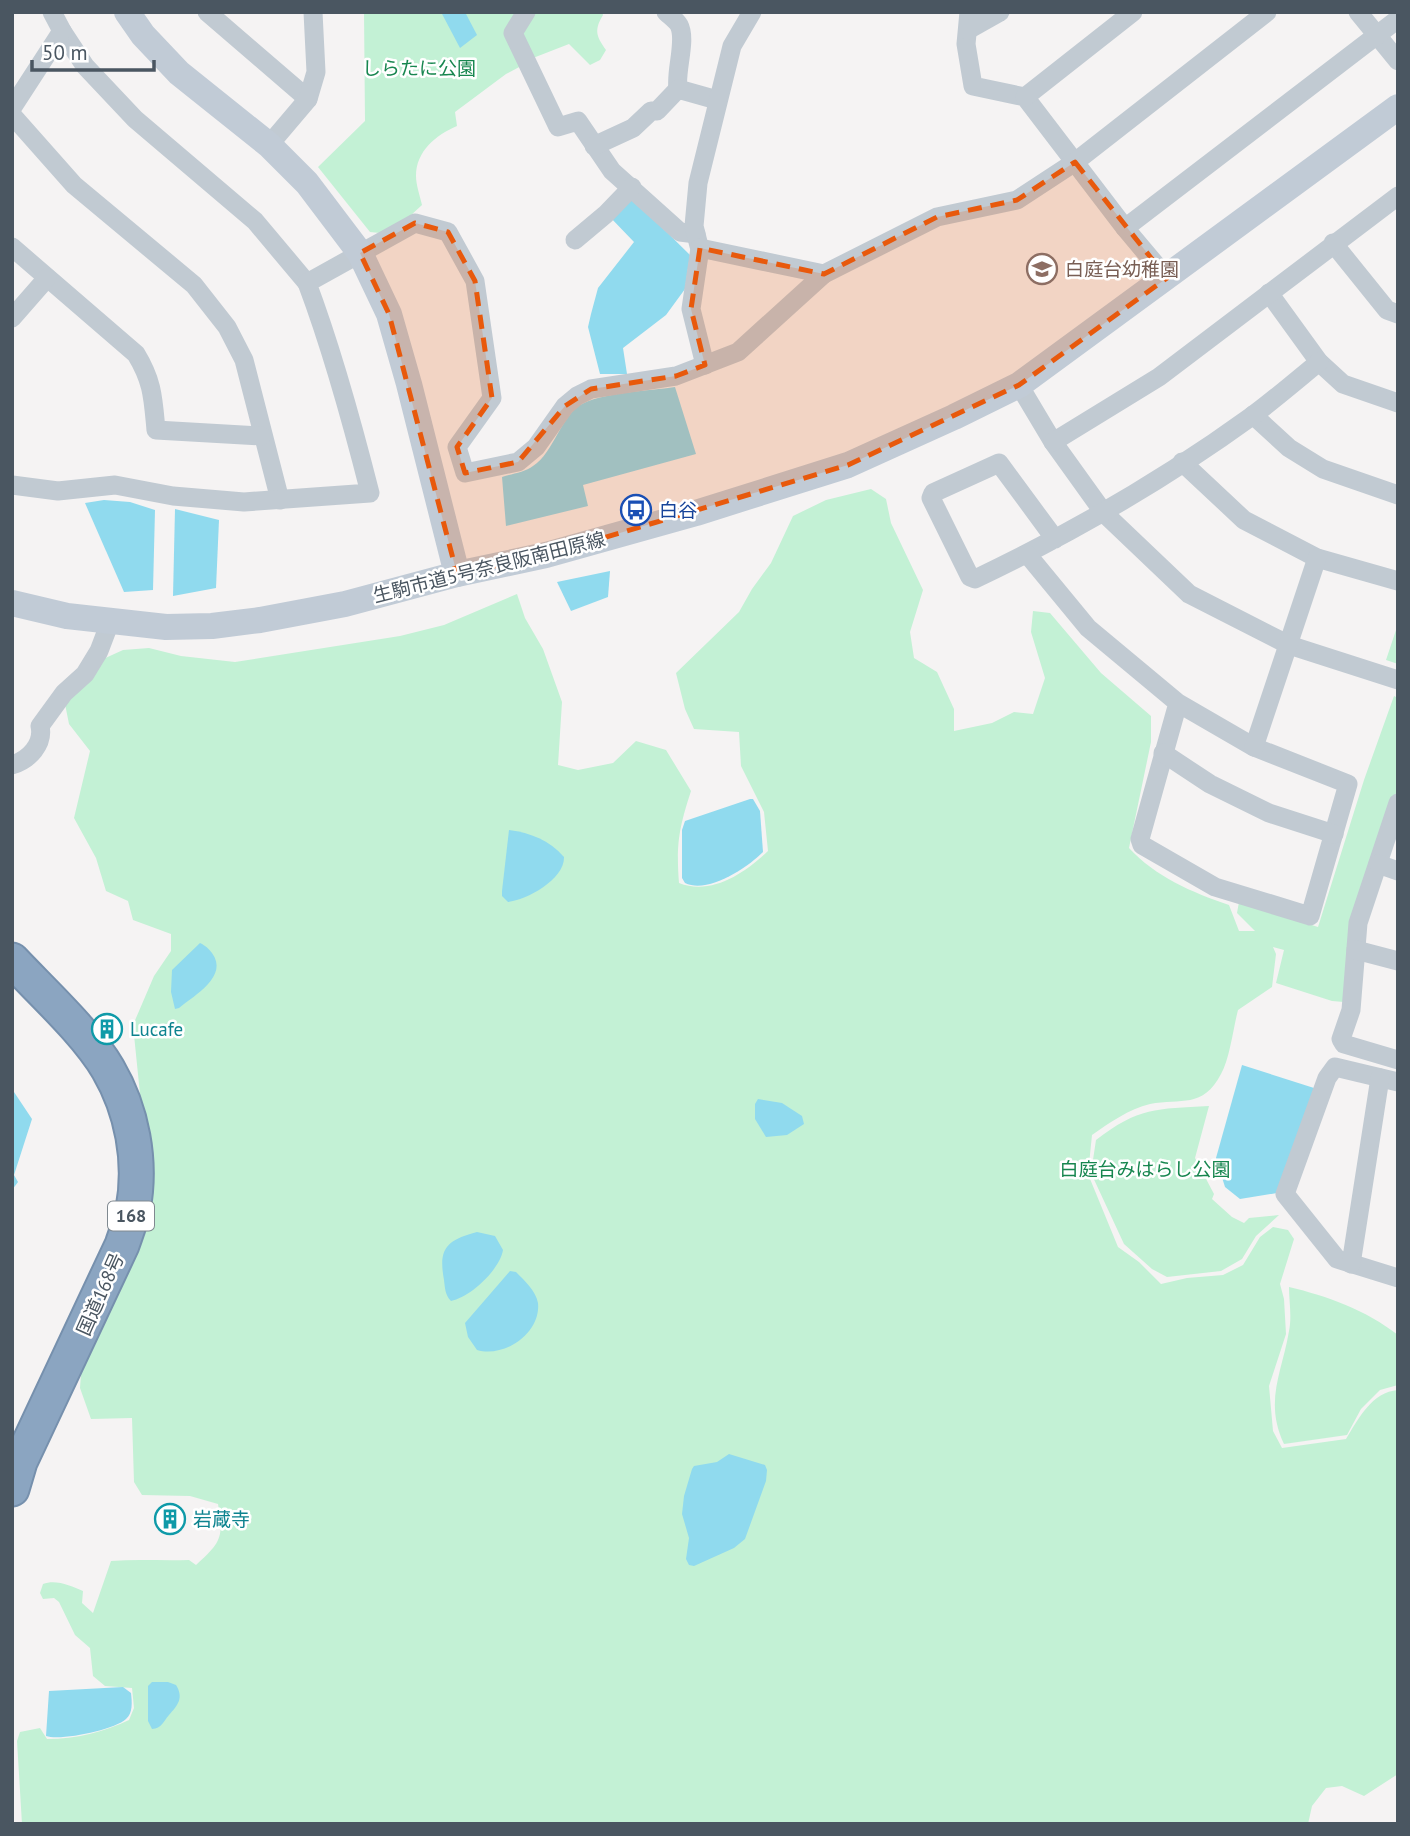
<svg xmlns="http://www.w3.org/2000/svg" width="1410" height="1836" font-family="'PT Sans','Noto Sans JP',sans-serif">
<rect width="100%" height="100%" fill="#f5f3f3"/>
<g fill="#c3f1d5">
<path d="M 364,12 L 520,12 L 523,65 L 506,74 L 455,112 L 457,126 C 436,135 416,151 416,176 C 416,185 420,196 422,205 L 410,216 L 380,233 L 370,232 L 318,167 L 365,121 Z"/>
<path d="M 531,12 L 602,12 L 603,15 C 594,30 596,36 606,50 L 600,60 L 590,65 L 569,44 L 533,58 L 520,32 Z"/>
<path d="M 871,489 L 886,499 L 891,523 L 923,590 L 910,632 L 914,658 L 937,672 L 954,709 L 954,731 L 992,723 L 1014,712 L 1033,714 L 1045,678 L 1031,632 L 1033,611 L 1050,613 L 1101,673 L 1151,716 L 1151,742 L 1129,848 C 1156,877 1191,892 1229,905 L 1239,931 L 1255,931 L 1237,913 L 1239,902 L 1318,927 L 1364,780 L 1394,696 L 1398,698 L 1398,787 L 1368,880 L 1344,1002 L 1332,1001 L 1276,983 L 1284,950 L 1273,947 L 1276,954 L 1272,987 L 1238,1010 C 1233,1029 1230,1058 1221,1074 C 1203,1109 1181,1098 1150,1104 C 1129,1109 1109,1123 1092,1135 L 1088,1174 L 1118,1247 L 1139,1262 L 1161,1284 L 1187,1278 L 1223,1275 L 1243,1265 L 1260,1237 L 1273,1227 L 1288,1230 L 1294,1239 L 1280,1284 L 1284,1299 L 1286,1334 L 1269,1386 L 1273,1431 L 1282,1448 L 1346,1439 C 1359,1418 1372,1392 1398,1390 L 1398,1774 L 1364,1796 L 1342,1786 L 1326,1788 L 1312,1806 L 1308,1824 L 22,1824 L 17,1741 L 20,1732 L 40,1728 L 47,1739 C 76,1739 104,1732 129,1720 L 134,1708 L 132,1688 L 105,1686 L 93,1676 L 90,1648 L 75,1635 L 59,1602 L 54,1598 L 43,1599 L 40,1593 L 43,1584 C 56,1579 71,1586 83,1591 L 82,1603 L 93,1613 L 111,1561 C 137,1559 163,1561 189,1560 L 196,1565 C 221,1542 224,1538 218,1504 L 190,1496 L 142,1495 L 134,1482 L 132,1418 L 91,1419 L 80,1388 L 82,1359 L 150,1149 L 140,1094 L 133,1025 L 154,976 L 171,951 L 171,934 L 133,920 L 128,901 L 106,891 L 96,858 L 74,818 L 90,751 L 69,724 L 65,704 L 101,660 L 123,650 L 149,648 L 181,656 L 235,662 L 400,636 L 444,625 L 517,594 L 525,618 L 543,649 L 562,702 L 558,765 L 578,770 L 613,763 L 636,741 L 666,750 L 691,791 C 679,828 676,844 679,883 C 711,896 745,873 768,851 L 764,812 L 741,766 L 739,732 L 694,729 L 685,709 L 676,673 L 739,612 L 752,589 L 771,563 L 793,516 L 826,500 Z"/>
<path d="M 1398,624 L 1398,664 L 1386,660 Z"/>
<path d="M 1209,1106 L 1195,1158 L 1214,1194 L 1212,1199 L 1232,1217 L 1244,1223 L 1249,1218 L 1279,1215 L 1256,1236 L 1242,1259 L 1221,1271 L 1167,1277 L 1152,1269 L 1124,1244 L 1091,1173 L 1096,1140 C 1139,1107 1156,1109 1209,1106 Z"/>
<path d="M 1289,1287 C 1327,1296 1366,1310 1398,1335 L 1398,1385 L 1380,1390 L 1361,1409 L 1347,1435 L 1284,1444 C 1264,1401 1282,1373 1289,1331 C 1292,1317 1289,1301 1289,1287 Z"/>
</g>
<g fill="#90daee">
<path d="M 441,12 L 465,12 L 477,35 L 460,48 Z"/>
<path d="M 628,194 L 690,255 L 685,289 L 666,315 L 623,348 L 627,374 L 600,374 L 588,327 L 591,314 L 598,288 L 634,242 L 609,216 Z"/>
<path d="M 675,387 L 696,454 L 583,485 L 588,506 L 506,526 L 502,477 C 512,474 525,472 533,466 C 554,453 562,412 584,403 C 608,392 648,391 675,387 Z"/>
<path d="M 104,500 L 130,502 L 155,510 L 153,590 L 124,592 L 85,503 Z"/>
<path d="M 175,509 L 219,520 L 216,588 L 173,596 Z"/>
<path d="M 610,571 L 608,597 L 571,611 L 557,582 Z"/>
<path d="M 750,799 L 753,799 L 760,811 L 763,852 C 747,868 708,894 685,883 L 682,878 L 682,830 L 685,821 Z"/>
<path d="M 509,830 C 531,833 549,840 564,857 C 565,879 527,900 508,902 L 502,896 L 502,891 Z"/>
<path d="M 200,943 C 206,946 208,948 212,953 C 229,976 195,995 179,1008 L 175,1009 L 171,992 L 172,970 Z"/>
<path d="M 1242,1065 L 1314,1088 L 1277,1193 L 1240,1199 L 1225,1187 L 1216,1158 Z"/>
<path d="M 12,1089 L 32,1119 L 14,1175 L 18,1182 L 12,1190 Z"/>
<path d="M 758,1099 L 782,1103 L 802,1116 L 804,1124 L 787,1135 L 766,1137 L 755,1119 L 755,1104 Z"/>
<path d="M 477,1232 L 495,1236 L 503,1250 C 500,1269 471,1297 451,1301 C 445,1295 445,1288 444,1280 C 438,1248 447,1240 477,1232 Z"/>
<path d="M 510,1271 L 516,1272 C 524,1280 536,1291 538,1303 C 541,1333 505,1358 477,1350 L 468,1337 L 465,1323 Z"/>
<path d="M 729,1454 L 765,1465 L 767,1470 L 766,1481 L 745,1539 L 734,1548 L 694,1566 L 689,1565 L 686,1559 L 689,1538 L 682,1514 L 684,1496 L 692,1469 L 694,1466 L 717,1462 Z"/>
<path d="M 152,1682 L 168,1682 L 176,1685 C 184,1698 178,1705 169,1715 C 163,1722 162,1728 152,1729 L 148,1721 L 148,1686 Z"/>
<path d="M 123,1687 L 131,1693 C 132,1702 133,1713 126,1719 C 114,1730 61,1741 46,1736 L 49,1691 Z"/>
</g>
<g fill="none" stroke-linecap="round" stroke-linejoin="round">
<g stroke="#7690ad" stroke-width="37">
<path id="highway" d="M 12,960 C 41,991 87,1033 108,1069 C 132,1110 142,1161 133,1209 C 131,1221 126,1233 122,1245 L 20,1462 L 12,1489"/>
</g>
<g stroke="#c1cad2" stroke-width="19">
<path d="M 207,12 L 308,99"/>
<path d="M 526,12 L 513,33 L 558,127 L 578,121 L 612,171 L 680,232 L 696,234"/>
<path d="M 666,12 C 670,16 677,21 679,25 C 687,40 675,71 678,89"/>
<path d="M 969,12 L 966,44 L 973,86 L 1025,97 L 1125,228 L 1167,278"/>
<path d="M 1358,12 L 1398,61"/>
<path d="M 968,30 L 1000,12"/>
<path d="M 62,31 L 85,66 L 135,119 L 255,221 L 307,283"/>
<path d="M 1025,97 L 1133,12"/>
<path d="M 12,108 L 62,31 L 52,12"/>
<path d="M 12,115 L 74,185 L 194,285 L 227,327 L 244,360 L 280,500"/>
<path d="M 269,145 L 308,99 L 316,72 L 313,12"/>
<path d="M 594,146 L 633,128 L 651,111 L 657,111 L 678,89 L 717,100"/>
<path d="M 1125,228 L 1398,19"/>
<path d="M 575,240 L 606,214 L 632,187"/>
<path d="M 1333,243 L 1387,310 L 1398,314"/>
<path d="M 699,246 L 694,226 L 698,183 L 732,46 L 752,12"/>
<path d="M 12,247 L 136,354 C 153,382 153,398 156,430 L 262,436"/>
<path d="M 1269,293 L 1319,362 L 1343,384 L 1398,403"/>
<path d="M 12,318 L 47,278"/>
<path d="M 705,365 L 691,309 L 700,248 L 824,274"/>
<path d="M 1019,385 L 1053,442 L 1104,513 L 1189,594 L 1289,645 L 1398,680"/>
<path d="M 1253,415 L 1289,448 L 1323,469 L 1398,495"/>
<path d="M 1053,442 L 1159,377 L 1398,196"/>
<path d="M 1182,462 L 1244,520 L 1317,558 L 1398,581"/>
<path d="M 12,485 L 58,491 L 115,485 L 173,496 L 244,502 L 370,493 C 352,422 333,352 307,283 L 415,223 L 448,232 L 475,281 L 492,398 L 457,447 L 465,473 L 518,462 L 536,447 L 565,406 L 577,396 L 591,389 L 676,376 L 738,352 L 824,274 L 937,217 L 1017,200 L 1075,162 L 1267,12"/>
<path d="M 1055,539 L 999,463 L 933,493 L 931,498 L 970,577 L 975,579 C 1072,533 1165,479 1252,416 C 1275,399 1297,380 1319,362"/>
<path d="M 1027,554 L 1088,628 L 1178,703 L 1254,747 L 1348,784 L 1310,916 L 1215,887 L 1142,845 L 1140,839 L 1178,703"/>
<path d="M 1254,747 L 1317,558"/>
<path d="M 1163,753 L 1210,784 L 1269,813 L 1334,834"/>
<path d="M 12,765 C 29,760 44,744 40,726 L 64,693 L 85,674 L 99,651 L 110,622"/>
<path d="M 1398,803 L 1358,923 L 1351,1010 L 1341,1039 L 1344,1044 L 1398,1060"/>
<path d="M 1378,864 L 1398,871"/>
<path d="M 1356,950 L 1398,961"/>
<path d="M 1398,1082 L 1335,1067 L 1327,1078 L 1285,1194 L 1337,1259 L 1398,1278"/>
<path d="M 1351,1264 L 1380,1078"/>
</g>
<g stroke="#c1cbd6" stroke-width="26">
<path d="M 127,12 L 143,35 L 179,73 L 269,145 L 307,183 L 360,253 L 389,314 L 409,384 L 457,574"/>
<path d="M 12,603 L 67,616 L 166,627 L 212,626 L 260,620 L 345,604 L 457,574 L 546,555 L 696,513 L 848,465 L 954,417 L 1019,385 L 1398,107"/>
</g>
<use href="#highway" stroke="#8ba5c1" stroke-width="33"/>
</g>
<path fill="#e8590c" fill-opacity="0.2" stroke="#e8590c" stroke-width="5" stroke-dasharray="14 9" stroke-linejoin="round" d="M 1075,162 L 1167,278 L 1019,385 L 848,465 L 546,555 L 457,574 L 389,314 L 360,253 L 415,223 L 448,232 L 475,281 L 492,398 L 457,447 L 465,473 L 518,462 L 565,406 L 591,389 L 676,376 L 705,365 L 691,309 L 700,248 L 824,274 L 937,217 L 1017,200 Z"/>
<defs>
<g id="school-ring" transform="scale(1.575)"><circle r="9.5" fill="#fff" stroke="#8d6e63" stroke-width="1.5"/><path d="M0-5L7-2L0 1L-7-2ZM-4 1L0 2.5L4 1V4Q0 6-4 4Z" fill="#8d6e63"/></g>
<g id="bus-ring" transform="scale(1.575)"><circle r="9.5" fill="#fff" stroke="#1a4fb4" stroke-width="1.5"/><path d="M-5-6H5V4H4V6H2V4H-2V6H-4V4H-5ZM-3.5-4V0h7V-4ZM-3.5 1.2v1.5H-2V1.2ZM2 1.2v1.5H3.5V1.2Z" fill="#1a4fb4"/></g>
<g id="building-ring" transform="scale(1.575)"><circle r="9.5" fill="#fff" stroke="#0f9aa8" stroke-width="1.5"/><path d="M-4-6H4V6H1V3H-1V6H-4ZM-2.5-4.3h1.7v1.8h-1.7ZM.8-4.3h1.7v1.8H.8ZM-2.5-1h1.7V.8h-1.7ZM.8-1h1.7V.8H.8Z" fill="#0f9aa8"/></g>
</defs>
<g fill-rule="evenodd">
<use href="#school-ring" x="1042" y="269"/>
<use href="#bus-ring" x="636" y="510"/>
<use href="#building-ring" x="107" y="1029"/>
<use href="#building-ring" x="170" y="1519"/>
</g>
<g text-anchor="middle" stroke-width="5" stroke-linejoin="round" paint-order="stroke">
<rect fill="#fff" stroke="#808990" stroke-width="2" x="108" y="1201.5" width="46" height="29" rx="5"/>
<g font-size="18" font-weight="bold" fill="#4a5661">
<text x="131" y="1222">168</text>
</g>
<g font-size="19" fill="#17864f" stroke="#fff">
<text x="419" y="75">しらたに公園</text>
<text x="1145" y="1176">白庭台みはらし公園</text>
</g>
<g font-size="19" fill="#785e54" stroke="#fff" text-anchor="start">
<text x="1065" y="276">白庭台幼稚園</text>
</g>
<g font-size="19" fill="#164399" stroke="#fff" text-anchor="start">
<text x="659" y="517">白谷</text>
</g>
<g font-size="19" fill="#4a5661" stroke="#fff">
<text transform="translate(489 567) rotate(-14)" y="7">生駒市道5号奈良阪南田原線</text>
<text transform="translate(100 1294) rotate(-66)" y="7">国道168号</text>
</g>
<g font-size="19" fill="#0d838f" stroke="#fff" text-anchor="start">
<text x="130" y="1036">Lucafe</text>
<text x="193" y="1526">岩蔵寺</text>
</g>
</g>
<rect width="1410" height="1836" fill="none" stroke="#4a5661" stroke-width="28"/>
<path d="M32 60v10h122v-10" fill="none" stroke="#4a5661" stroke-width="3.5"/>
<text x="42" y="60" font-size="21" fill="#4a5661" stroke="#ffffff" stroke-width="5" paint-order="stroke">50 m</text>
</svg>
